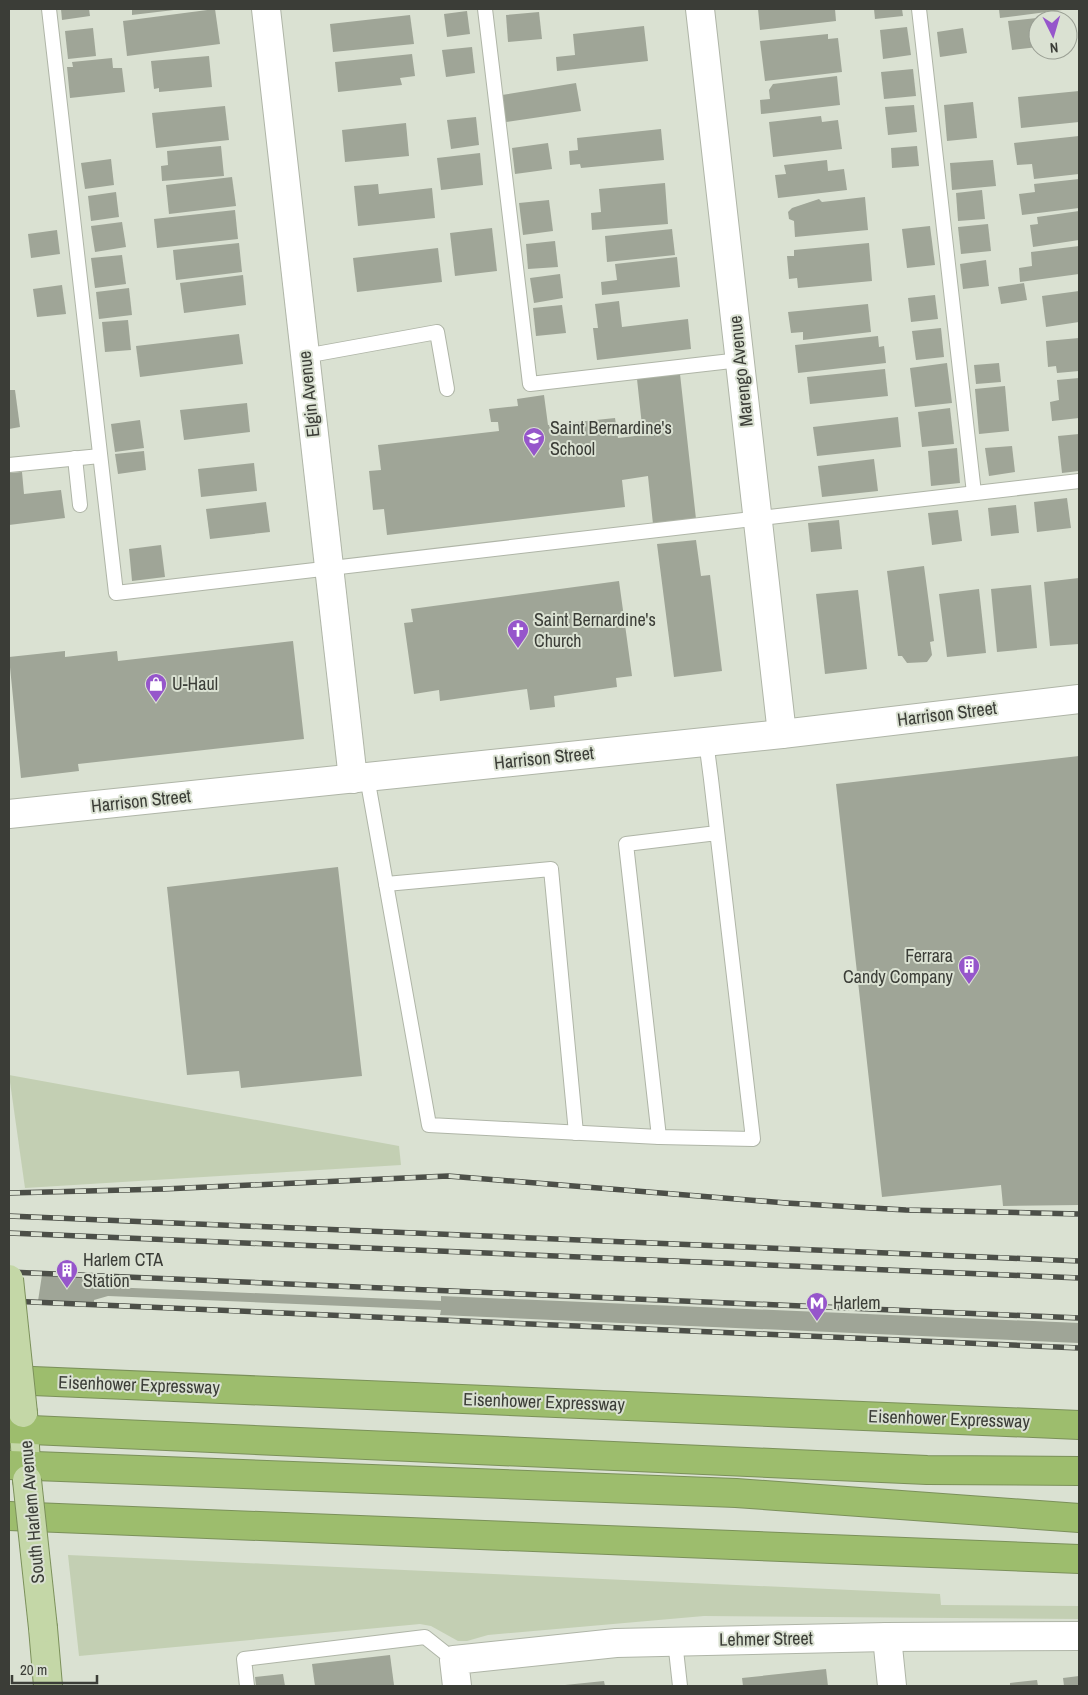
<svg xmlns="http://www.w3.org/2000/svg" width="1088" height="1695" font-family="'Archivo Narrow',sans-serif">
<rect width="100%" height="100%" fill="#dae1d2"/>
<g fill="#c3cfb3">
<path d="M 9,1075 L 399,1146 L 401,1165 L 25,1188 Z"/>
<path d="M 68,1555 L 940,1594 L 941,1605 L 1079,1606 L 1079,1619 L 704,1616 L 488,1635 L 467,1641 L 458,1641 L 431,1626 L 420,1624 L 79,1656 Z"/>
</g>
<g fill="#9fa597">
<path d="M 61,9 L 89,9 L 90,16 L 62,20 Z"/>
<path d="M 132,9 L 174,9 L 174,10 L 132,15 Z"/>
<path d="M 215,9 L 220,44 L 127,56 L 123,21 Z"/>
<path d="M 758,9 L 835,9 L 836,21 L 760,30 Z"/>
<path d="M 874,9 L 902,9 L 903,16 L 875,19 Z"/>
<path d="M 999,9 L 1062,9 L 1062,10 L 1000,18 Z"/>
<path d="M 467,11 L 470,34 L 447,37 L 444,14 Z"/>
<path d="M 539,12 L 542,39 L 508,42 L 506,15 Z"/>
<path d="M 410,15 L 414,44 L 333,52 L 330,24 Z"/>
<path d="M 1065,15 L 1066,20 L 1038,20 L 1038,47 L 1012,50 L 1008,21 Z"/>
<path d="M 644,26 L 648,61 L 557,71 L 556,57 L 575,55 L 573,34 Z"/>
<path d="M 907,27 L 911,55 L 883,59 L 880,30 Z"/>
<path d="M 93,28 L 96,56 L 68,59 L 65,31 Z"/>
<path d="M 963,28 L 967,53 L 940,57 L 937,32 Z"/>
<path d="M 828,34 L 828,39 L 838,38 L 842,72 L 765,81 L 760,41 Z"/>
<path d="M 472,47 L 475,73 L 446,77 L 442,50 Z"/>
<path d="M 412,54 L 415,76 L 400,78 L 402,85 L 338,92 L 335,62 Z"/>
<path d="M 209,56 L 212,87 L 159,92 L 159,88 L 154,89 L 151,61 Z"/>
<path d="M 112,58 L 113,68 L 122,68 L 125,92 L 70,98 L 67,67 L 73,67 L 72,62 Z"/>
<path d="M 913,69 L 916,96 L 884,99 L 881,72 Z"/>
<path d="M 837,76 L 840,105 L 761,114 L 760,100 L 770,99 L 769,90 L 773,84 Z"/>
<path d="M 576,83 L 581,111 L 506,122 L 502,95 Z"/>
<path d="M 1079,91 L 1079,122 L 1021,128 L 1018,97 Z"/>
<path d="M 973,102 L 977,138 L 947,141 L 944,105 Z"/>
<path d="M 914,105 L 917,132 L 888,135 L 885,107 Z"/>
<path d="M 225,106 L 229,140 L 156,148 L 152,113 Z"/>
<path d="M 821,116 L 822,122 L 838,120 L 842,149 L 773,157 L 769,122 Z"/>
<path d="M 476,117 L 479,145 L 451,149 L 447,120 Z"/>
<path d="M 406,123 L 409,156 L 345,162 L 342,130 Z"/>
<path d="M 661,129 L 664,160 L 581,168 L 580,164 L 570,165 L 569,151 L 578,150 L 577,138 Z"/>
<path d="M 1079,136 L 1079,174 L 1034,179 L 1032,164 L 1017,165 L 1014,143 Z"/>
<path d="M 548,143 L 552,169 L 515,174 L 512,148 Z"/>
<path d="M 221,146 L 224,176 L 162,181 L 161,166 L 168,165 L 167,151 Z"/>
<path d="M 917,146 L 919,166 L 892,168 L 891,148 Z"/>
<path d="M 480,153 L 483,185 L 441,190 L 437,158 Z"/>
<path d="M 111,159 L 114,185 L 85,189 L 81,163 Z"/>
<path d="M 827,160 L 828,171 L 844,169 L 847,190 L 778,198 L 775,175 L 786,174 L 784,165 Z"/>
<path d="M 993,160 L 996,186 L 952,190 L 950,163 Z"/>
<path d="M 232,177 L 236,206 L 169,214 L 166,185 Z"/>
<path d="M 1079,179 L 1079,208 L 1022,215 L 1019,194 L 1035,192 L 1034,184 Z"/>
<path d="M 665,183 L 668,224 L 592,230 L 591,213 L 601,212 L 599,189 Z"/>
<path d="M 378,184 L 379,194 L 432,188 L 435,218 L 358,226 L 354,186 Z"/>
<path d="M 982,190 L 985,219 L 958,221 L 956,193 Z"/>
<path d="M 116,192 L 119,217 L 91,221 L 88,196 Z"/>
<path d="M 865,197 L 868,230 L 795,237 L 794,221 L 789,219 L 788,212 L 792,208 L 819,199 L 822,202 Z"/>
<path d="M 549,200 L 553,231 L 523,235 L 519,203 Z"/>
<path d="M 235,210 L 238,239 L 157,248 L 154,219 Z"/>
<path d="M 1079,211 L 1079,240 L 1033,247 L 1030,225 L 1038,224 L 1037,217 Z"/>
<path d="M 122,222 L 126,247 L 95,252 L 91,226 Z"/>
<path d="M 988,224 L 991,251 L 961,254 L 958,227 Z"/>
<path d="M 930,226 L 935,265 L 907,268 L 902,229 Z"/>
<path d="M 492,228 L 497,271 L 455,276 L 450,233 Z"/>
<path d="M 672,229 L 675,255 L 607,262 L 605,236 Z"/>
<path d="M 57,230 L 60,254 L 31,258 L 28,234 Z"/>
<path d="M 555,241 L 558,267 L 528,269 L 526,244 Z"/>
<path d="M 239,243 L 242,272 L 176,280 L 173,250 Z"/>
<path d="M 869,243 L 872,281 L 798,288 L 797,278 L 789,279 L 787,256 L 794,256 L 794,250 Z"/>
<path d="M 1079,246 L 1079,274 L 1020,282 L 1019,268 L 1032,266 L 1031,252 Z"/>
<path d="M 438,248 L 442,282 L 357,292 L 353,258 Z"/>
<path d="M 122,255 L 126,284 L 95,288 L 91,258 Z"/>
<path d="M 677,257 L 680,287 L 602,295 L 601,282 L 617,280 L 615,264 Z"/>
<path d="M 986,260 L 989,286 L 963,289 L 960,264 Z"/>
<path d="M 560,274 L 563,298 L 534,303 L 530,278 Z"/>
<path d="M 243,275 L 246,305 L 184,313 L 180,283 Z"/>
<path d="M 1024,283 L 1027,300 L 1001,304 L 998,287 Z"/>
<path d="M 62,285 L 66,314 L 37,317 L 33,289 Z"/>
<path d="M 129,288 L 132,315 L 99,319 L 96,292 Z"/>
<path d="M 1079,291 L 1079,322 L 1046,327 L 1042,296 Z"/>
<path d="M 935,295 L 938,319 L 911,322 L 908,298 Z"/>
<path d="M 619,301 L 622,327 L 688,319 L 691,349 L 597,360 L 593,328 L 598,328 L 595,304 Z"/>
<path d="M 868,304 L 871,332 L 803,340 L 803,332 L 791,333 L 788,312 Z"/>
<path d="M 562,305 L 566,333 L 536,336 L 533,308 Z"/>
<path d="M 128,320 L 131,350 L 105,352 L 102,322 Z"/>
<path d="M 941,328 L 944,357 L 916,360 L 912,331 Z"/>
<path d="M 239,334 L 243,364 L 140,377 L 136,346 Z"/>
<path d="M 878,336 L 879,347 L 884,346 L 886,363 L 798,373 L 795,345 Z"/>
<path d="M 1079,338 L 1079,371 L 1057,373 L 1056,366 L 1048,367 L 1046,341 Z"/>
<path d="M 947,363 L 952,403 L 915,407 L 910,368 Z"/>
<path d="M 999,363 L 1001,382 L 976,384 L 974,365 Z"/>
<path d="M 885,369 L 888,396 L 810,404 L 807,377 Z"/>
<path d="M 680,374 L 696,519 L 653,524 L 648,476 L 622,480 L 625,507 L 387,535 L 384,509 L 373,510 L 369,471 L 381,470 L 378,445 L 499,431 L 498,422 L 491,422 L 489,409 L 518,406 L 517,399 L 544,395 L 548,425 L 615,418 L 618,438 L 643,435 L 637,379 Z"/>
<path d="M 1079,378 L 1079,418 L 1052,421 L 1050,402 L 1059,400 L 1057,380 Z"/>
<path d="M 1005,386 L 1009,431 L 979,434 L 975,389 Z"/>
<path d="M 9,390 L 15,390 L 20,427 L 9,429 Z"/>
<path d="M 247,403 L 250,432 L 184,440 L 180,410 Z"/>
<path d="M 950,408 L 954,444 L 922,447 L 918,412 Z"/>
<path d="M 898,417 L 901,447 L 817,456 L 813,427 Z"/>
<path d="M 140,420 L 144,448 L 115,452 L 111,424 Z"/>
<path d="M 1079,434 L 1079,471 L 1062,473 L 1058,436 Z"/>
<path d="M 1012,446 L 1015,472 L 989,476 L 985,448 Z"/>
<path d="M 957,448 L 960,483 L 931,486 L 928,451 Z"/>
<path d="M 144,451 L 146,470 L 118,474 L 115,454 Z"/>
<path d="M 874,459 L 878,491 L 822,497 L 818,466 Z"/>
<path d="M 254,463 L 257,491 L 201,497 L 198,469 Z"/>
<path d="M 22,472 L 24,494 L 61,490 L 65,518 L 9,525 L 9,473 Z"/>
<path d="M 1067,498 L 1071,528 L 1037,532 L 1034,502 Z"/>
<path d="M 266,502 L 270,532 L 210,539 L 206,509 Z"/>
<path d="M 1016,505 L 1019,533 L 991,536 L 988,508 Z"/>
<path d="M 958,510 L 962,541 L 932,545 L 928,513 Z"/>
<path d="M 839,520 L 842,549 L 811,552 L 808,523 Z"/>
<path d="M 696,540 L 701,576 L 710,575 L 722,671 L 674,677 L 657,544 Z"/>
<path d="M 161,545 L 165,577 L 132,581 L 129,549 Z"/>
<path d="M 924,566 L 934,641 L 930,642 L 932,655 L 927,662 L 907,663 L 902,656 L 898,656 L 887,571 Z"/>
<path d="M 1079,578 L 1079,644 L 1050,646 L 1044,582 Z"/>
<path d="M 619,581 L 632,676 L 616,678 L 617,687 L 554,696 L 555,707 L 530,710 L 527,689 L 440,701 L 439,690 L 414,694 L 404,623 L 413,622 L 411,609 Z"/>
<path d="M 1031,585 L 1037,648 L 997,652 L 991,589 Z"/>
<path d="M 979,589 L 986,653 L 947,657 L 939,594 Z"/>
<path d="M 858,590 L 867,669 L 825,674 L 816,594 Z"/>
<path d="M 293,641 L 304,739 L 78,764 L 79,771 L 21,778 L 9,657 L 65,651 L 65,657 L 117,651 L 118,661 Z"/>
<path d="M 1079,756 L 1079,1205 L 1003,1206 L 1001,1185 L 882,1197 L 836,784 Z"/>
<path d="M 338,867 L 362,1076 L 241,1088 L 239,1071 L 187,1075 L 167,887 Z"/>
<path d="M 42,1275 L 95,1278 L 95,1281 L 109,1287 L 441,1301 L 441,1296 L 1079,1323 L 1079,1343 L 440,1315 L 441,1310 L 108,1296 L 94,1300 L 94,1304 L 38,1301 Z"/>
<path d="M 390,1655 L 394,1685 L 315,1686 L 312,1664 Z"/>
<path d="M 826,1669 L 828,1686 L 743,1686 L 742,1678 Z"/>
<path d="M 283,1674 L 285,1686 L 256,1686 L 255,1677 Z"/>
<path d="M 1079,1676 L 1079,1686 L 1064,1686 L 1063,1678 Z"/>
<path d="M 1037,1680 L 1038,1686 L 1010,1686 L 1010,1683 Z"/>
<path d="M 604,1681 L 605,1686 L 565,1686 L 565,1685 Z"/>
</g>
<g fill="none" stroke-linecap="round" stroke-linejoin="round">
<g stroke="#afb5a7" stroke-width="16">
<g id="service">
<path d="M 49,9 L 116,593 L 1079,481"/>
<path d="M 485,9 L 530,384 L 740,360"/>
<path d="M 919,9 L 974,493"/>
<path d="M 305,356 L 437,332 L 447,389"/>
<path d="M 75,458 L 80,505"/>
<path d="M 9,465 L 100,456"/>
<path d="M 706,741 L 711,779 L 753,1139 L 659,1137 L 626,844 L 717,833"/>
<path d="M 367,777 L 429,1125 L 659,1137"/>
<path d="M 386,884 L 551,869 L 576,1133"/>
<path d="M 675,1641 L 680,1686"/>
<path d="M 247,1686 L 244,1659 L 425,1637 L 454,1660"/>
</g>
</g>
<g stroke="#afb5a7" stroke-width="30">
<g id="minor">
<path d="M 266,9 L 353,779"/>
<path d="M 700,9 L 782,734"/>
<path d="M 887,1637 L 892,1686"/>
<path d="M 457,1686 L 454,1660 L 616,1643 L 887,1637 L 1079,1636"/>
</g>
</g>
<g stroke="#afb5a7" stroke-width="30">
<path id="tertiary" d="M 9,814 L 782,734 L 1079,699"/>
</g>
<g stroke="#7b905a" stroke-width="30">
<g id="primary">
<path d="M 23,1413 L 27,1480"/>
<path d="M 43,1628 L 48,1686"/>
</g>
</g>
<g stroke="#7b905a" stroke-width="30">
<g id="motorway">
<path d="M 9,1380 L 1079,1425"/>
<path d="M 9,1429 L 927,1470 L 1079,1471"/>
<path d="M 9,1465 L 736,1493 L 1079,1518"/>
<path d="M 9,1516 L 1079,1559"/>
</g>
</g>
<use href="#service" stroke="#fff" stroke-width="14"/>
<use href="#minor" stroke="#fff" stroke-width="28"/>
<use href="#tertiary" stroke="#fff" stroke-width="28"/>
<use href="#primary" stroke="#c4d7a7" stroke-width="28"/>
<use href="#motorway" stroke="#9dbd6d" stroke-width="28"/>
<g stroke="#4c4f48" stroke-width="5.5">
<g id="rail">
<path d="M 9,1193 L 164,1189 L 448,1176 L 786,1203 L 906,1210 L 1079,1214"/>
<path d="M 9,1216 L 1079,1261"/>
<path d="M 9,1233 L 1079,1278"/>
<path d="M 9,1272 L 1079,1318"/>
<path d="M 9,1301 L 1079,1348"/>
</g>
</g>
<use href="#rail" stroke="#dae1d2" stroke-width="4" stroke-dasharray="11" stroke-linecap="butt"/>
<g stroke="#7b905a" stroke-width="30" stroke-linecap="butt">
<g id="primary-bridge">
<path d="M 9,1279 L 23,1413"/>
<path d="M 27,1480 L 43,1628"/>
</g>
</g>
<use href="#primary-bridge" stroke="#c4d7a7" stroke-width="28"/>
</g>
<defs>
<g id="school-pin" transform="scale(1.125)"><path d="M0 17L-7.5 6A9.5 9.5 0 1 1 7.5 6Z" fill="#9656cb" stroke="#dae1d2"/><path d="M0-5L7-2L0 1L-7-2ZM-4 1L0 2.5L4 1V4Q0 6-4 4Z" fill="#fff"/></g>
<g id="church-pin" transform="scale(1.125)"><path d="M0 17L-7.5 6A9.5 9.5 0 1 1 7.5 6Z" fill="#9656cb" stroke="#dae1d2"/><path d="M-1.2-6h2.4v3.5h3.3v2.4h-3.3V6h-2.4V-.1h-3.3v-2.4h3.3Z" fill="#fff"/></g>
<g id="shop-pin" transform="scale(1.125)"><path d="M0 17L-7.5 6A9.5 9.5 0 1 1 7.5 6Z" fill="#9656cb" stroke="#dae1d2"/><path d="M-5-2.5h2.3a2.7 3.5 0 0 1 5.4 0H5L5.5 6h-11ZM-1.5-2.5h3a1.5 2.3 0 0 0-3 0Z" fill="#fff"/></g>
<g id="building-pin" transform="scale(1.125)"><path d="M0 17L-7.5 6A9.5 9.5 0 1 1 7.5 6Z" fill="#9656cb" stroke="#dae1d2"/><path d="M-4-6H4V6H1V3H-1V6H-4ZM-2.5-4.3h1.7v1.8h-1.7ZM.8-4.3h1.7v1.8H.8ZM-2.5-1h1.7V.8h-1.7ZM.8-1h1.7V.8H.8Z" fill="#fff"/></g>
<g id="metro-pin" transform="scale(1.125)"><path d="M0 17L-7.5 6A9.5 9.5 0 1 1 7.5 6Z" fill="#9656cb" stroke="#dae1d2"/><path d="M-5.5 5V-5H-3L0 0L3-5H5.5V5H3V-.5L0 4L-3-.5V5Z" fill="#fff"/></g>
</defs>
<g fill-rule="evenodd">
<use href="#school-pin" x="534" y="438"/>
<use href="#church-pin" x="518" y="630"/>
<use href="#shop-pin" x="156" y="684"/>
<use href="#building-pin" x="969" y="966"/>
<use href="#building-pin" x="67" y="1270"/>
<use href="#metro-pin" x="817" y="1303"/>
</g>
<g text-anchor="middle" stroke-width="4" stroke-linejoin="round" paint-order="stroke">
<g font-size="18" fill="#3b3d37" stroke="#dae1d2">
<text transform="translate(741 371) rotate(-96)" y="6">Marengo Avenue</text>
<text transform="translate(309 394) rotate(-96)" y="6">Elgin Avenue</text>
<text transform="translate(947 714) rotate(-7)" y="6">Harrison Street</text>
<text transform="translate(544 758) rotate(-6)" y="6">Harrison Street</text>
<text transform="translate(141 801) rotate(-6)" y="6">Harrison Street</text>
<text transform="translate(139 1385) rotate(2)" y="6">Eisenhower Expressway</text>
<text transform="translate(544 1402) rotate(2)" y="6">Eisenhower Expressway</text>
<text transform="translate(949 1419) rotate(2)" y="6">Eisenhower Expressway</text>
<text transform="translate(32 1512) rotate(-95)" y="6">South Harlem Avenue</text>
<text transform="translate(766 1639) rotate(-1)" y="6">Lehmer Street</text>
</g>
<g font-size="18" fill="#3b3d37" stroke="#dae1d2" text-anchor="start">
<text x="550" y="434">Saint Bernardine's<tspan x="550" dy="21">School</tspan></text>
<text x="534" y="626">Saint Bernardine's<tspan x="534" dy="21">Church</tspan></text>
<text x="172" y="690">U-Haul</text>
<text x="953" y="962" text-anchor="end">Ferrara<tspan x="953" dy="21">Candy Company</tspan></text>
<text x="83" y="1266">Harlem CTA<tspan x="83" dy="21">Station</tspan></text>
<text x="833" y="1309">Harlem</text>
</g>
</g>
<rect width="1088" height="1695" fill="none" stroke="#3b3d37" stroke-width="20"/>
<g transform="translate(1053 35) rotate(175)"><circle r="24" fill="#dae1d2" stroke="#9a9f94"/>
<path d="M0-4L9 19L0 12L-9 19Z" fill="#9656cb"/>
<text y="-8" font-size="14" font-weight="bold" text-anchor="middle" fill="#3b3d37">N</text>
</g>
<path d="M12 1675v8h85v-8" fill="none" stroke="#3b3d37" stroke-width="2.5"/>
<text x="20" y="1675" font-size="15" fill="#3b3d37" stroke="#dae1d2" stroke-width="4" paint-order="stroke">20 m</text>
</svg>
